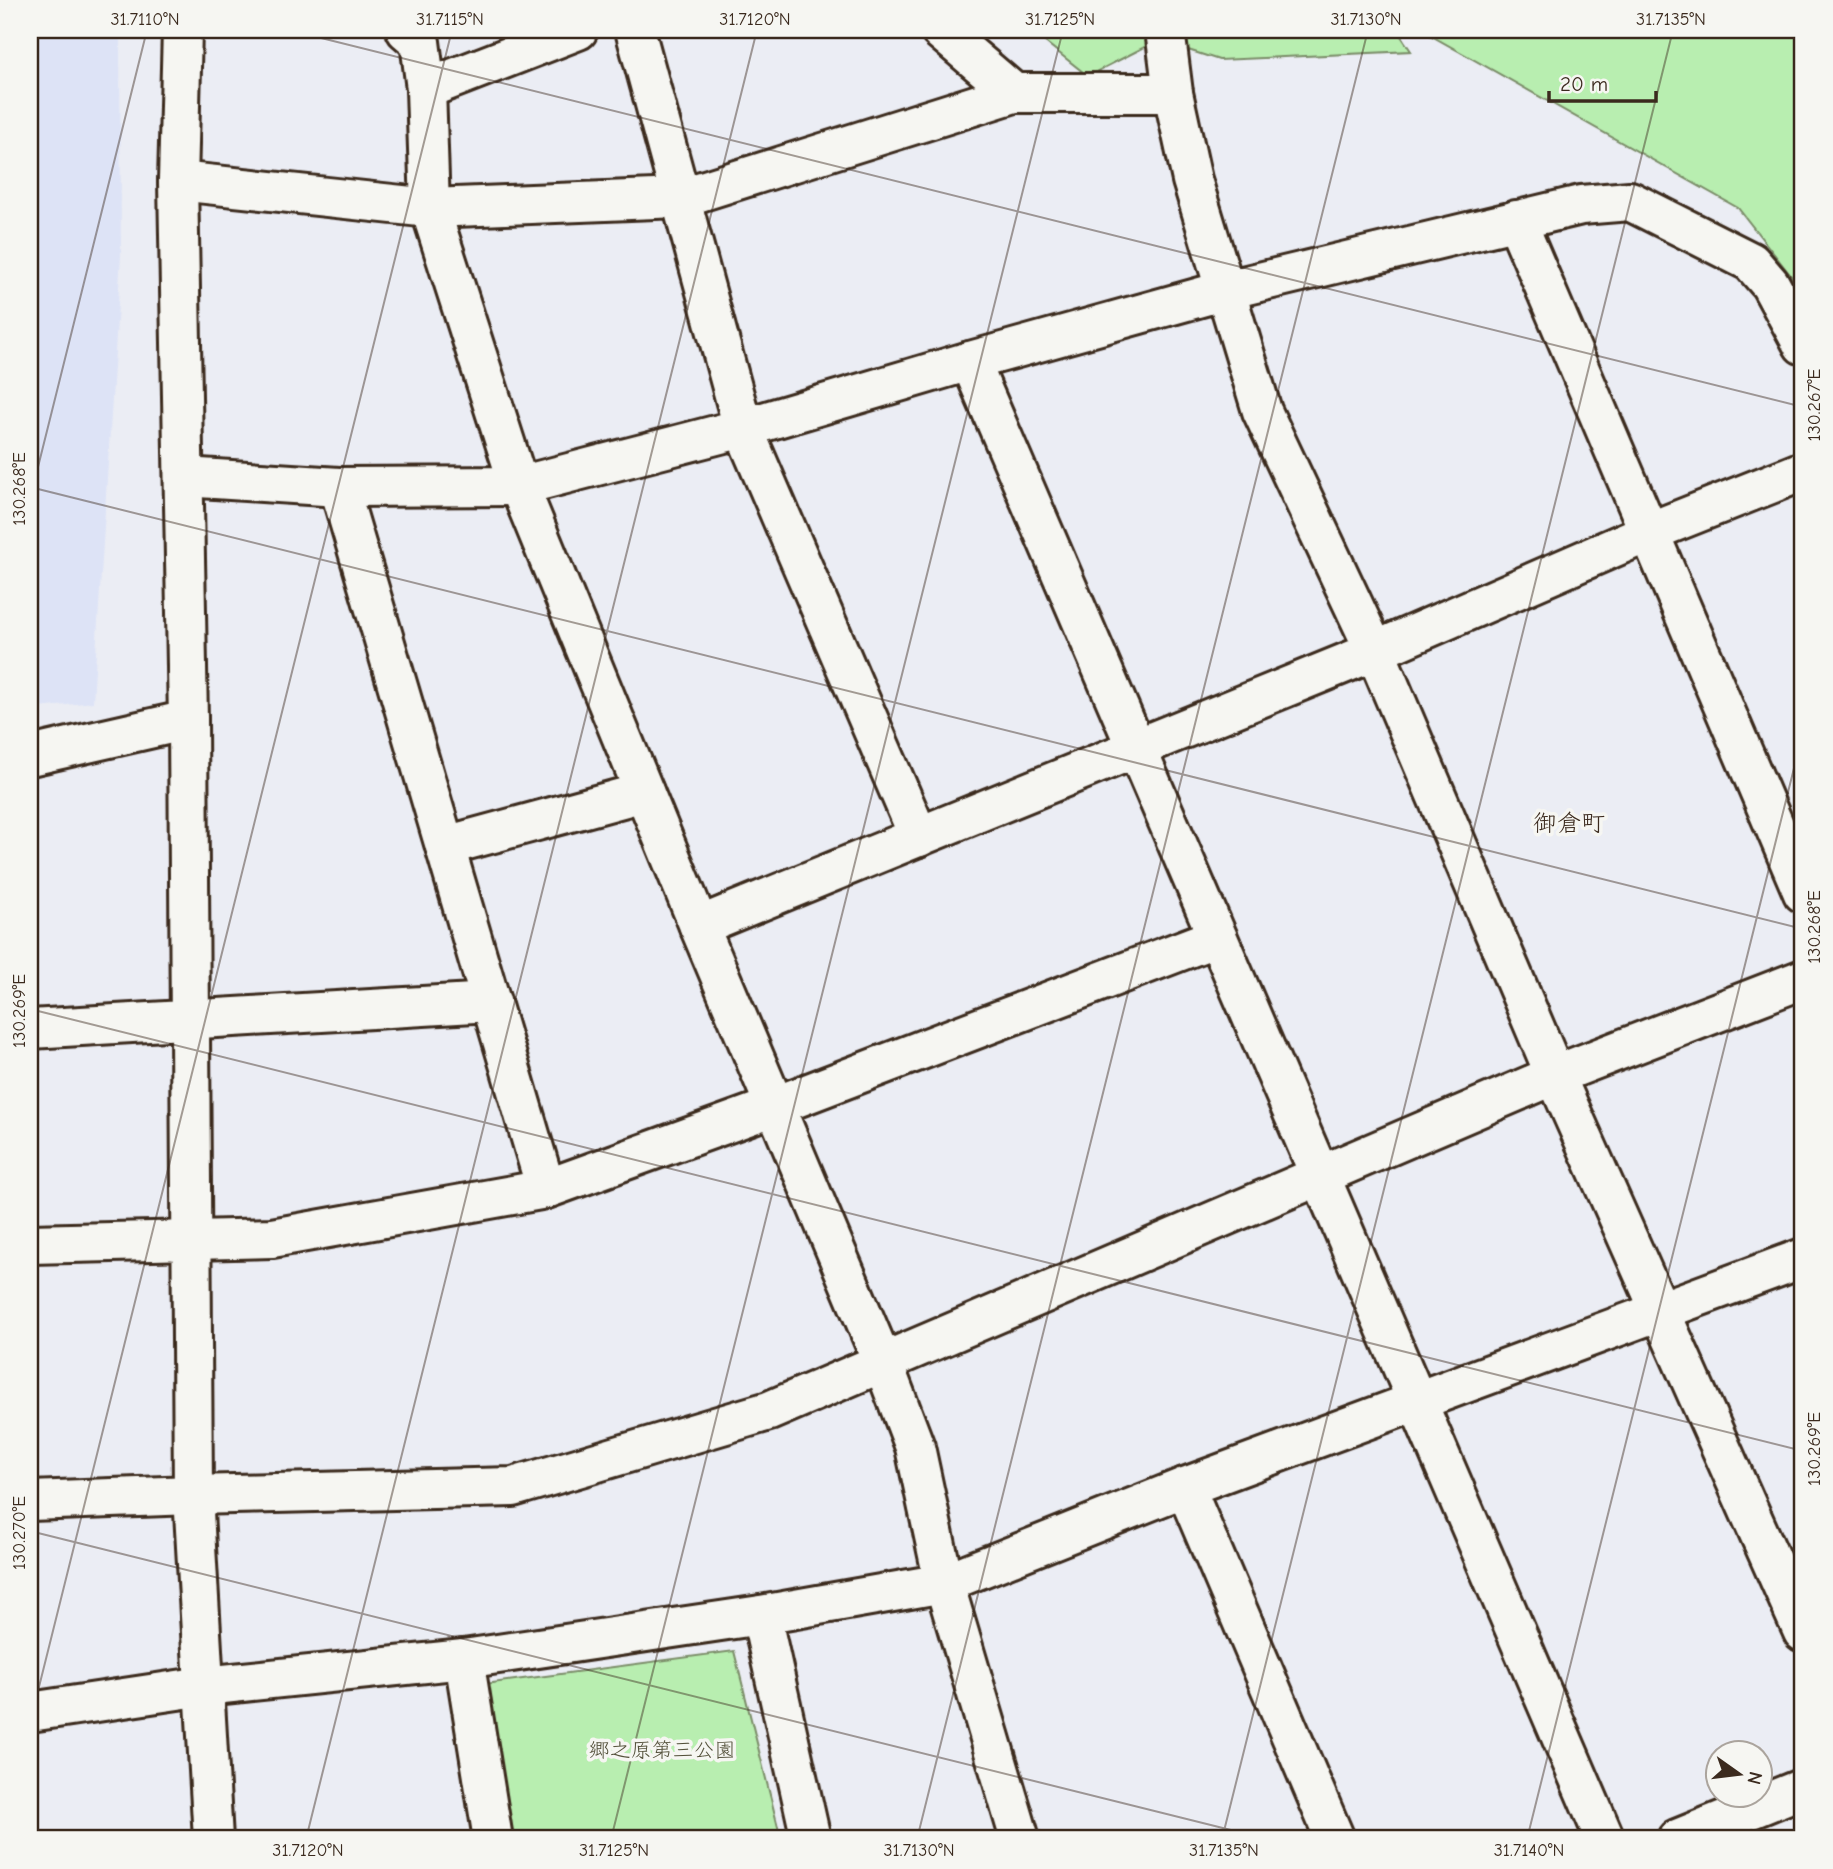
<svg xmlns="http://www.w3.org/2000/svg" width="1833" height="1869" font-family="'Comic Neue','Klee One',sans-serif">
<rect width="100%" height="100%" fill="#ebedf4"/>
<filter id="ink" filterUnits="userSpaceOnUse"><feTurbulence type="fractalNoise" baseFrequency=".0143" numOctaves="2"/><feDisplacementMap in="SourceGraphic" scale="14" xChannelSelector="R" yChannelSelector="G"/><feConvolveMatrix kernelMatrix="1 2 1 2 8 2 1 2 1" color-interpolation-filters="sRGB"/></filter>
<g filter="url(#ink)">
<path fill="#dde3f6" d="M 30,30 L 120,30 L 121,256 L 93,702 L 30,709 Z"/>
<g fill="#b8eeb0" stroke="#7a8c67" stroke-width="2">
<path d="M 1030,30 L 1178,30 L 1088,76 Z"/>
<path d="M 1184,30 L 1397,30 L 1411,51 L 1219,60 L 1179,47 Z"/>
<path d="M 1421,30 L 1803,30 L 1803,291 L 1738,208 Z"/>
<path d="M 734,1651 L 781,1839 L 499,1839 L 477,1685 Z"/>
</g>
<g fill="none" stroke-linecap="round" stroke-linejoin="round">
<g stroke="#3b2a1e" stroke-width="44">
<g id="minor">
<path d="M 182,30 L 178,181 L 188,720 L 193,1495 L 213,1839"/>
<path d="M 406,30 L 420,42 L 426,89 L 578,30"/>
<path d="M 635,30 L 743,428 L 919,837"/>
<path d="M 940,30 L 1014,93"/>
<path d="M 426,89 L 430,208"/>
<path d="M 178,181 L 430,208 L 680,198 L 1014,93 L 1173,93"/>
<path d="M 1516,220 L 1803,893"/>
<path d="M 970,361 L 1605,1839"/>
<path d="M 184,477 L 339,487 L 519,486 L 743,428 L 970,361 L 1226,290 L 1581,205 L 1630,201 L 1751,262 L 1770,284 L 1803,345"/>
<path d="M 339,487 L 546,1189"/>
<path d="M 30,756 L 188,720"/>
<path d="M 445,846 L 644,792"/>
<path d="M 699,926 L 1375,651 L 1649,532 L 1803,471"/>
<path d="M 30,1029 L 491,1002"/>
<path d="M 30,1244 L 272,1238 L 546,1189 L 775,1106 L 1217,937"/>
<path d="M 1185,1487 L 1335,1839"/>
<path d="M 761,1615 L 811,1839"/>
<path d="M 464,1659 L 493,1839"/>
<path d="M 30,1712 L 204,1686 L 464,1659 L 761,1615 L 944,1583 L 1185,1487 L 1803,1258"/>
<path d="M 1677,1839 L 1803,1788"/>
</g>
</g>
<g stroke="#3b2a1e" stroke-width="44">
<g id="tertiary">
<path d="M 1165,30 L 1173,93 L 1192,180 L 1262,411 L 1375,651 L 1555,1075 L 1803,1632"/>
<path d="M 430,208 L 519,486 L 699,926 L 883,1363 L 915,1447 L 944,1583 L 1020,1839"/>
<path d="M 30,1501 L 193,1495 L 513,1487 L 769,1411 L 1555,1075 L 1803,979"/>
</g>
</g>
<use href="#minor" stroke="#f6f6f2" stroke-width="38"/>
<use href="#tertiary" stroke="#f6f6f2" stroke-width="38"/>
</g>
</g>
<path fill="none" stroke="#3b2a1e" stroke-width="2" stroke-opacity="0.45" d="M 289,30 L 1803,407M 30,487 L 1803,929M 30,499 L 147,30M 30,1009 L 1803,1451M 30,1531 L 1267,1839M 30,1723 L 452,30M 306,1839 L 757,30M 611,1839 L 1063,30M 917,1839 L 1368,30M 1222,1839 L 1673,30M 1527,1839 L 1803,732"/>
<g text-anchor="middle" stroke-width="7" stroke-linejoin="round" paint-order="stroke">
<g font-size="21" fill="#54513b" stroke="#f6f6f2">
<text x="662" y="1757">郷之原第三公園</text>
</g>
<g font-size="24" fill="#3b2a1e" stroke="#f6f6f2">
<text x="1569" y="831">御倉町</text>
</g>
</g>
<rect width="1833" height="1869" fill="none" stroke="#f6f6f2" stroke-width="77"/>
<g transform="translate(1739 1774) rotate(104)"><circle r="33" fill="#f6f6f2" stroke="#aba49d" stroke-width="2"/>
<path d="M0-5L12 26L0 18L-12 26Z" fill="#3b2a1e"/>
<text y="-10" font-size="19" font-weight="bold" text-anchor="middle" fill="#3b2a1e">N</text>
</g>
<path d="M1549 91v10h107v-10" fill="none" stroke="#3b2a1e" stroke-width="3.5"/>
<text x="1560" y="91" font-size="21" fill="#3b2a1e" stroke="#f6f6f2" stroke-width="5" paint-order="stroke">20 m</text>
<rect x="38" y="38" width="1756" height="1792" fill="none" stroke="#3b2a1e" stroke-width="2.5"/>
<g font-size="18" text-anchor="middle" fill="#3b2a1e">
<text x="145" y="25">31.7110°N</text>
<text x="450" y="25">31.7115°N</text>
<text x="755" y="25">31.7120°N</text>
<text x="1060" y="25">31.7125°N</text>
<text x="1366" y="25">31.7130°N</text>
<text x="1671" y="25">31.7135°N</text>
<text transform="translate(1814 405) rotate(-90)" y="6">130.267°E</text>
<text transform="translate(19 489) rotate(-90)" y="6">130.268°E</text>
<text transform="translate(1814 927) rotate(-90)" y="6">130.268°E</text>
<text transform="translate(19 1011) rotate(-90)" y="6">130.269°E</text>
<text transform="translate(1814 1449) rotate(-90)" y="6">130.269°E</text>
<text transform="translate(19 1533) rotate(-90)" y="6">130.270°E</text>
<text x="308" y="1856">31.7120°N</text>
<text x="614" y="1856">31.7125°N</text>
<text x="919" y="1856">31.7130°N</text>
<text x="1224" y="1856">31.7135°N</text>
<text x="1529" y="1856">31.7140°N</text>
</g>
</svg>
